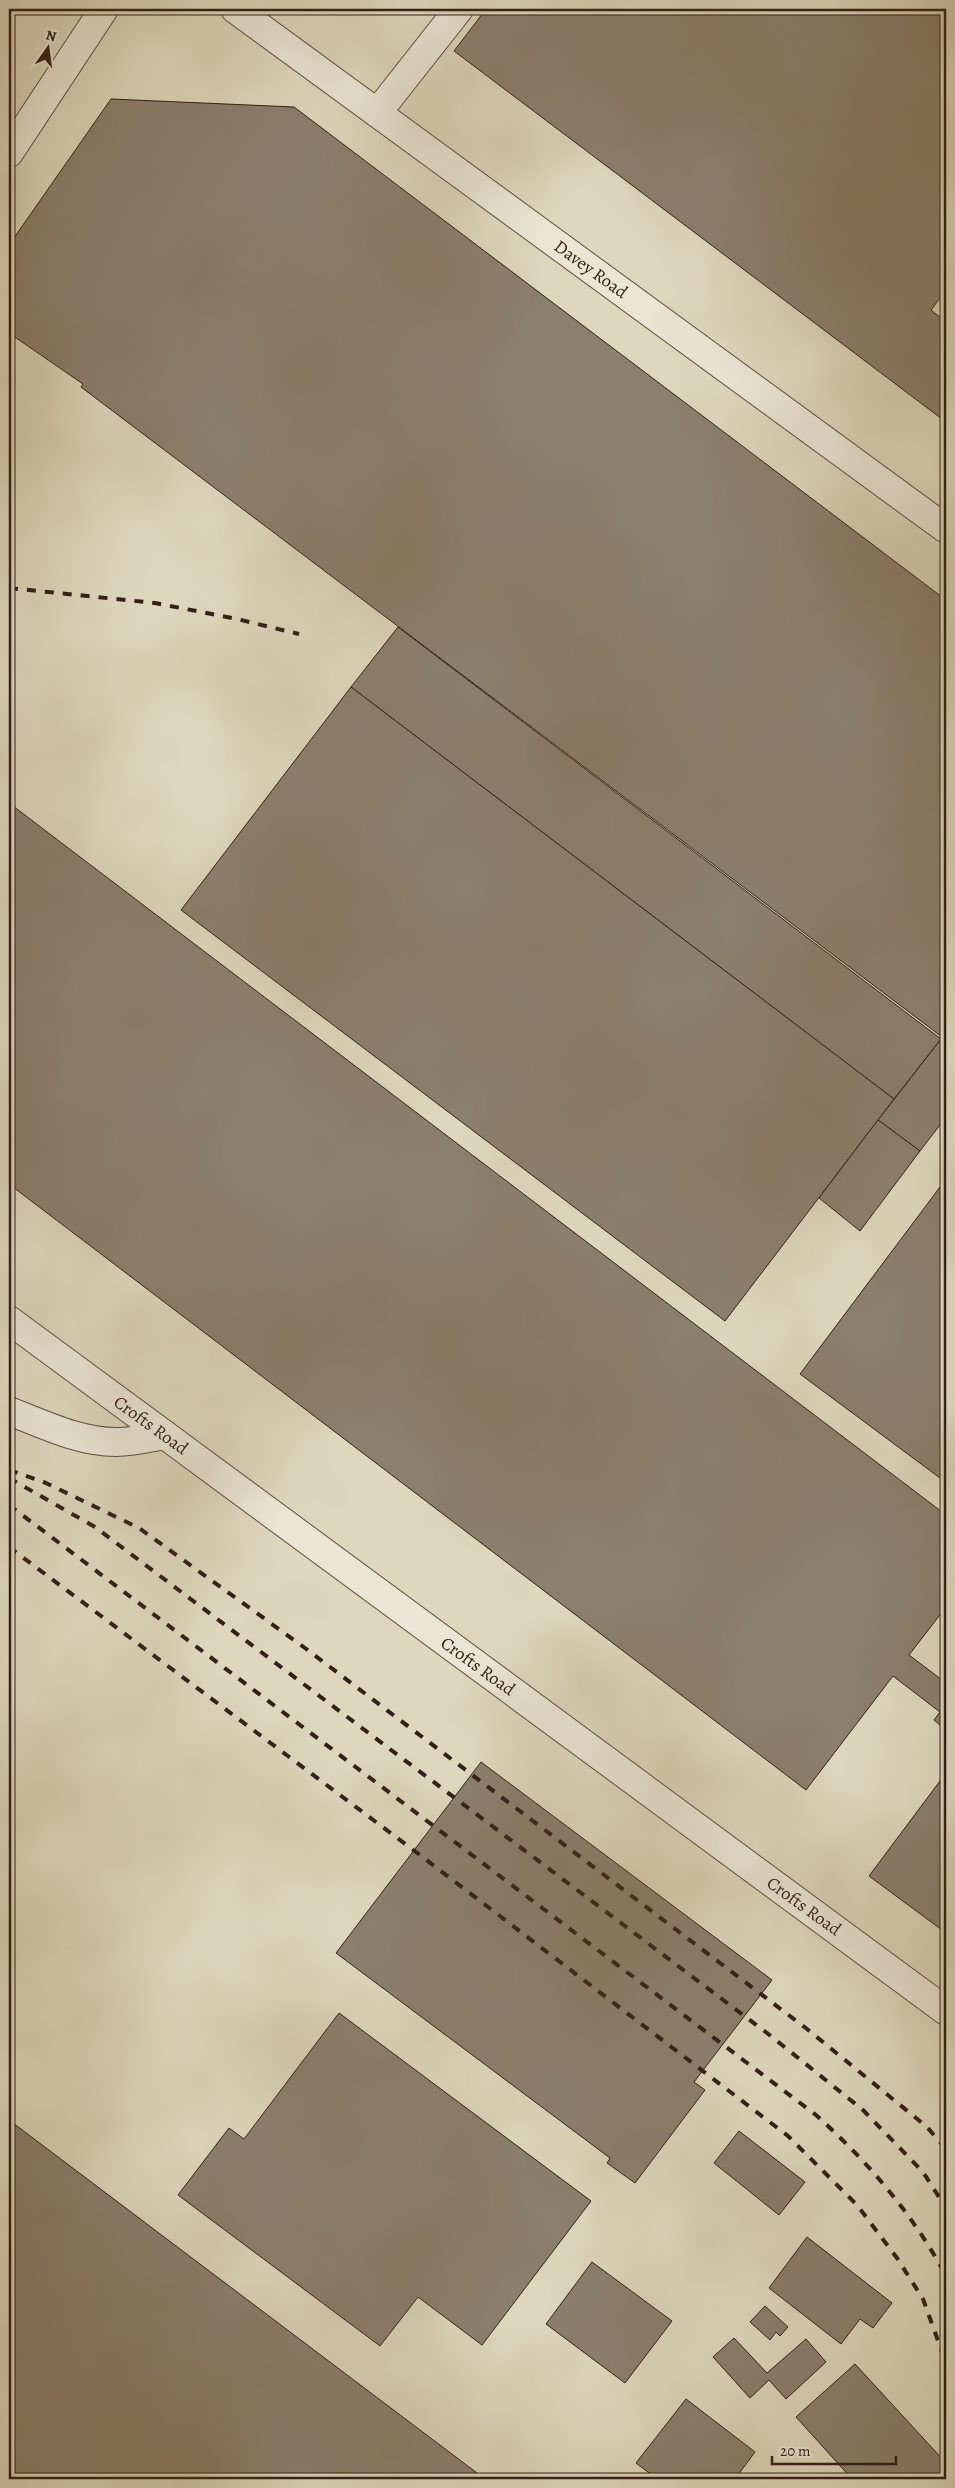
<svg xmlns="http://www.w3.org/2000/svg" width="955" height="2488" font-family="Alegreya,serif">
<rect width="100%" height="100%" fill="#ded7bd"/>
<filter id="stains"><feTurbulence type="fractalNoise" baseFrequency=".004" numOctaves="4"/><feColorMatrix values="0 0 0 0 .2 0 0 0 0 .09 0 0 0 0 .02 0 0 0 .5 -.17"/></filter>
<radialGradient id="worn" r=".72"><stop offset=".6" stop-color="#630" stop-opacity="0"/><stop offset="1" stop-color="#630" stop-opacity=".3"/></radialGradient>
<g fill="#8b7f6d" stroke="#322017">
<path d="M 486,9 L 933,9 L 946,19 L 946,290 L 931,310 L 946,322 L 946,422 L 454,51 Z"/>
<path d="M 111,99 L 294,107 L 946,600 L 946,1040 L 81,387 L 83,384 L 9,333 L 9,245 Z"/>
<path d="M 398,627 L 941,1039 L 894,1099 L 351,687 Z"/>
<path d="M 351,687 L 894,1099 L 725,1321 L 181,910 Z"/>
<path d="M 9,803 L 946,1515 L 946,1607 L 909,1655 L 946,1683 L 946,1730 L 934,1720 L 940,1712 L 893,1676 L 806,1790 L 9,1184 Z"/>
<path d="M 941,1039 L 946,1043 L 946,1117 L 920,1151 L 878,1120 Z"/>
<path d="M 878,1120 L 920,1151 L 860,1231 L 819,1198 Z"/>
<path d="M 946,1179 L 946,1469 L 940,1478 L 800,1374 Z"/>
<path d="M 481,1762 L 772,1980 L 694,2082 L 705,2090 L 635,2183 L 607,2163 L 610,2158 L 336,1953 Z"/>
<path d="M 946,1773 L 946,1933 L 869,1876 Z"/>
<path d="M 339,2013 L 591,2201 L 482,2345 L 418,2297 L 380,2346 L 178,2195 L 229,2128 L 244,2139 Z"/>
<path d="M 9,2120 L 485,2479 L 9,2479 Z"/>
<path d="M 739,2131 L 805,2182 L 779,2215 L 714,2163 Z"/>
<path d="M 807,2237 L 892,2303 L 873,2328 L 860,2319 L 841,2344 L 769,2288 Z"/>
<path d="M 592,2262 L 672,2321 L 625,2383 L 546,2324 Z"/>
<path d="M 765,2306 L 788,2327 L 780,2336 L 776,2332 L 770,2340 L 750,2322 Z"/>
<path d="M 734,2338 L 767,2373 L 806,2339 L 826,2362 L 786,2399 L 769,2380 L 750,2398 L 713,2357 Z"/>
<path d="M 855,2364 L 946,2463 L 946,2479 L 852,2479 L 796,2417 Z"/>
<path d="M 686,2399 L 755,2452 L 735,2479 L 657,2479 L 636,2463 Z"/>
</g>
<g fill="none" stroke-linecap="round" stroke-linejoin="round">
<g stroke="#5d4e40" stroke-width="30">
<g id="minor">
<path d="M 235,9 L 946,529"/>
<path d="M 377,113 L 459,9"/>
<path d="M 9,153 L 104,9"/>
<path d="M 9,1320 L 946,2011"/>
<path d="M 9,1411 C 43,1424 79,1442 116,1442 C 132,1442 149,1438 165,1435"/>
</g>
</g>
<use href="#minor" stroke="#eae5d4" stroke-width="28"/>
<g stroke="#322017" stroke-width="4" stroke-dasharray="9 9" stroke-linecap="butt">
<path d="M 9,588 L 155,603 L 237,619 L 299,634"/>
<path d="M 9,1470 L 46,1483 L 139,1528 L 305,1648 L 807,2029 L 927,2127 L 946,2149"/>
<path d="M 9,1478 L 95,1527 L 767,2033 L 863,2110 L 923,2172 L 946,2208"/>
<path d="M 9,1505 L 816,2115 C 868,2162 913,2214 946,2276"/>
<path d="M 9,1547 L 416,1852 L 788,2136 L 857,2205 L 897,2258 L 923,2299 L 946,2363"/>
</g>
</g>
<g text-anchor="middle" stroke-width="4.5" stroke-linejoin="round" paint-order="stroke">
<g font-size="18" fill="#322017" stroke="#eae5d4">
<text transform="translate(591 269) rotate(36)" y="6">Davey Road</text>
<text transform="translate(151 1425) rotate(36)" y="6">Crofts Road</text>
<text transform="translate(478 1666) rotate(36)" y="6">Crofts Road</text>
<text transform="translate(804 1906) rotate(36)" y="6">Crofts Road</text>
</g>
</g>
<rect width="955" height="2488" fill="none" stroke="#ded7bd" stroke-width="30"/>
<rect x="10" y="10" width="935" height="2468" fill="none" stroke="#322017" stroke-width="2.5"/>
<rect x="15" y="15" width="925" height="2458" fill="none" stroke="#322017"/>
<g transform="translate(48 48) rotate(14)" stroke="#eae5d4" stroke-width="4" paint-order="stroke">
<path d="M0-4L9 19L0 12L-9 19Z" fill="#322017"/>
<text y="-8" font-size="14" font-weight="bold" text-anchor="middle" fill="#322017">N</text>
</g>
<path d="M772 2456v8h124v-8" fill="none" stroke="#322017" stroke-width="2.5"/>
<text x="780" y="2456" font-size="15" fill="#322017" stroke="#eae5d4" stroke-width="4" paint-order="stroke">20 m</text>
<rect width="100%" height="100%" filter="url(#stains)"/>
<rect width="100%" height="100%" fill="url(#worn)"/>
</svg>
